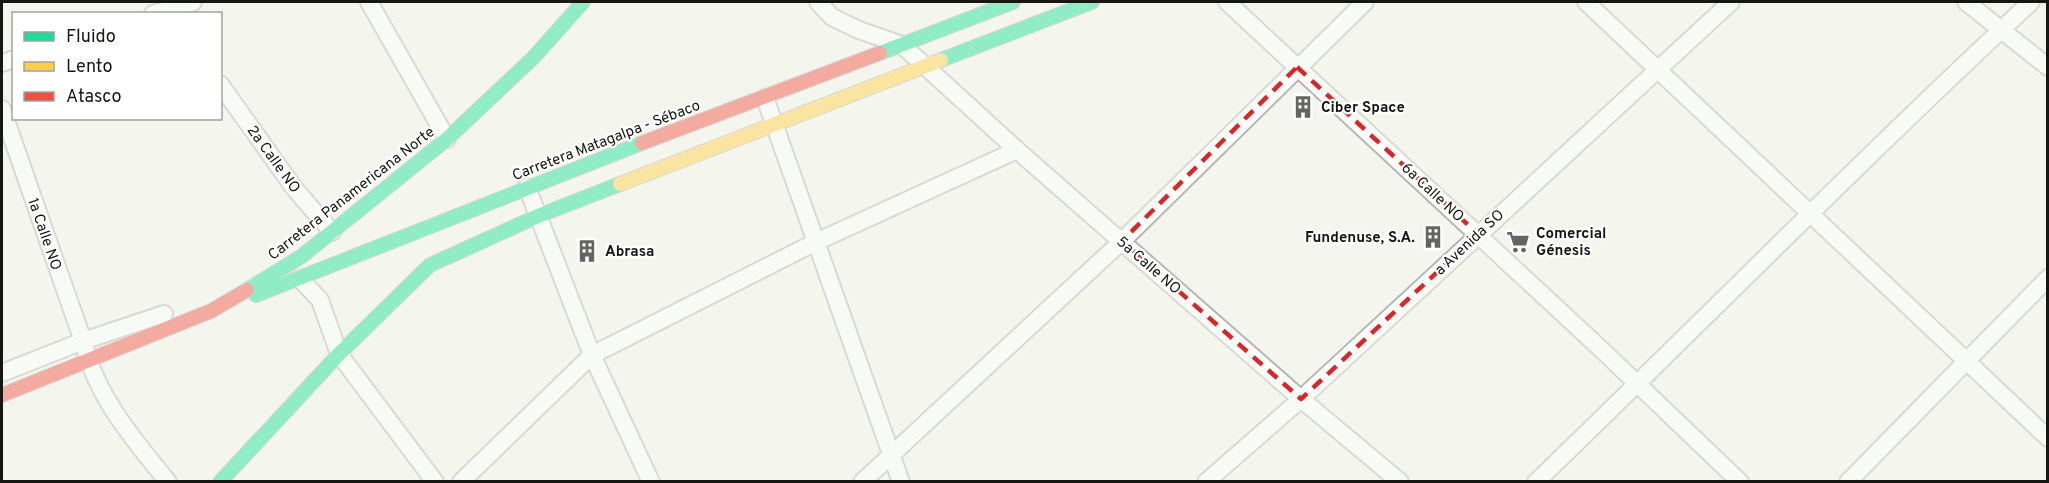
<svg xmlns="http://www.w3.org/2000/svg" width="2049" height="483" font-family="Overpass,sans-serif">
<rect width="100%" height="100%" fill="#f4f5ee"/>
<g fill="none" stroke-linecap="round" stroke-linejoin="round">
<g stroke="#b6b7b2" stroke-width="20">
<g id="street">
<path d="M 369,2 L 447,139"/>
<path d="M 818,2 L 832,17 L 859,30 L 902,45 L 1017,150 L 1301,399 L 1400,482"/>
<path d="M 1227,2 L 1603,351 L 1740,482"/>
<path d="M 1586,2 L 2048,438"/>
<path d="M 1966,2 L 2048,67"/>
<path d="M 153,14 L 193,2"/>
<path d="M 2,63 L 14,59"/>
<path d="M 220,84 L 294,188 L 332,232"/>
<path d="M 765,98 L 901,482"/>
<path d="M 2,109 L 83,341 C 96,396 133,439 168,482"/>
<path d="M 527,187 L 592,355 L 651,482"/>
<path d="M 300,279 L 320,300 L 339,354 L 435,482"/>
<path d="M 2,373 L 83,341 L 164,314"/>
<path d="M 461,482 L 592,355 L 816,242 L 1017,150"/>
<path d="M 862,482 L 1122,241 L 1365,2"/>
<path d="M 1206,482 L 1301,399 L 1731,2"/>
<path d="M 1536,482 C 1702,322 1863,158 2031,2"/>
<path d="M 1848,482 L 2048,278"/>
</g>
</g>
<g stroke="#b6b7b2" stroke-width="16">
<g id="fast">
<path d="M 880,53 L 1013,2"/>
<path d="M 941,60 L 1092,2"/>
<path d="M 247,290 L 302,256 L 447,139 L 534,57 L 583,2"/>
<path d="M 256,295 L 642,143"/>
<path d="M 220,482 L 339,354 L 430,265 L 538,216 L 620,184"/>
</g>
</g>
<g stroke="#b6b7b2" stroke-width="16">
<path id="slow" d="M 620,184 L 941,60"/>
</g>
<g stroke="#b6b7b2" stroke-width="16">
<g id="jam">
<path d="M 642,143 L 880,53"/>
<path d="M 2,395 L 211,311 L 247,290"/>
</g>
</g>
<use href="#street" stroke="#fdfefc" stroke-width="16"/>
<use href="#fast" stroke="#16e098" stroke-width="14"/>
<use href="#slow" stroke="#ffcf43" stroke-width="14"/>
<use href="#jam" stroke="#f24e42" stroke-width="14"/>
</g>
<path d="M0 0H2049V483H0ZM 1297,67 L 1478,234 L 1301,399 L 1122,241 Z" fill="#f4f5ee" fill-opacity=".55" fill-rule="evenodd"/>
<path fill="none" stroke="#d62828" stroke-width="4.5" stroke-dasharray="12 8" stroke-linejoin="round" d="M 1297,67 L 1478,234 L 1301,399 L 1122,241 Z"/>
<defs>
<g id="building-bare" transform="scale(1.8)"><path d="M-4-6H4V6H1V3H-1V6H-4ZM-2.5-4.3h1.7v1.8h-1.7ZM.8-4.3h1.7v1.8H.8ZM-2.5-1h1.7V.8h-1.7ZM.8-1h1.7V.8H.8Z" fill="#64655f" stroke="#fff" stroke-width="2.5" paint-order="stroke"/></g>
<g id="supermarket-bare" transform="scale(1.8)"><path d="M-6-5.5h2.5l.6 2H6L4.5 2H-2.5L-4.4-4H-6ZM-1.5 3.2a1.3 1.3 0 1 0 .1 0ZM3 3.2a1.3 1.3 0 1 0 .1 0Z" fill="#64655f" stroke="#fff" stroke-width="2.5" paint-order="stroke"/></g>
</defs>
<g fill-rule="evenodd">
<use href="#building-bare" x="1303" y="107"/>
<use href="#building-bare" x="1433" y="237"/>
<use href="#supermarket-bare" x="1518" y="242"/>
<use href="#building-bare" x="587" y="251"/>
</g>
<g text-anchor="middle" stroke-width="4.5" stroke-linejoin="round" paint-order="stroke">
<g font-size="15" font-weight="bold" fill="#161712" stroke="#fff" text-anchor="start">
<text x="1321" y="112">Ciber Space</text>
<text x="1536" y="238">Comercial<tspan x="1536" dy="17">Génesis</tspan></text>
<text x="1415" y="242" text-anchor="end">Fundenuse, S.A.</text>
<text x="605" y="256">Abrasa</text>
</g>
<g font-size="15" fill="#161712" stroke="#fff">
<text transform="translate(606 140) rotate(-21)" y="5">Carretera Matagalpa - Sébaco</text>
<text transform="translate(274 159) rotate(54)" y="5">2a Calle NO</text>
<text transform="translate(1433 192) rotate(43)" y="5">6a Calle NO</text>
<text transform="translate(351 193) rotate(-38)" y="5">Carretera Panamericana Norte</text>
<text transform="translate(45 234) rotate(71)" y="5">1a Calle NO</text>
<text transform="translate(1469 242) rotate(-43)" y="5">a Avenida SO</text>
<text transform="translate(1149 265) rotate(41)" y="5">5a Calle NO</text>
</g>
</g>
<rect width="2049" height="483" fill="none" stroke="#161712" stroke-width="6"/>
<rect x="12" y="12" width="210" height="108" fill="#ffffff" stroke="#a2a2a0" stroke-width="1.5"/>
<rect x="24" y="32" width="30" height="9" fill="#16e098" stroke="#a2a2a0" stroke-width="1.5"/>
<text x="66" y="42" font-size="18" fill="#161712">Fluido</text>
<rect x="24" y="62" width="30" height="9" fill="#ffcf43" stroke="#a2a2a0" stroke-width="1.5"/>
<text x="66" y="72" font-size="18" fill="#161712">Lento</text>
<rect x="24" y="92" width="30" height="9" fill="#f24e42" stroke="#a2a2a0" stroke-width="1.5"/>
<text x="66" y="102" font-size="18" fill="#161712">Atasco</text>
</svg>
